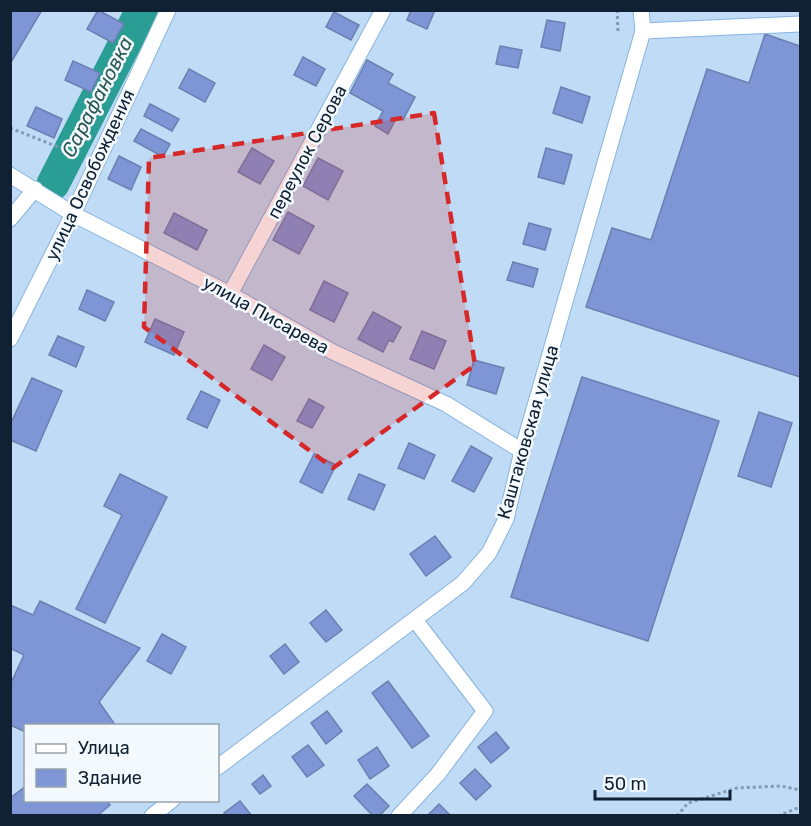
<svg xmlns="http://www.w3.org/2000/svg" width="811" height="826" font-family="Rubik,sans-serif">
<rect width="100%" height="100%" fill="#bfdbf6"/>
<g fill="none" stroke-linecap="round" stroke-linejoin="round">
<path stroke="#2a9d95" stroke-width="33" d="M 53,184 L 142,10"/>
</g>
<g fill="#7e96d6" stroke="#6c7fb1" stroke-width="1.5">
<path d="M 10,10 L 42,10 L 10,64 Z"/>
<path d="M 98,10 L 124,24 L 113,43 L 87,29 Z"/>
<path d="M 411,10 L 435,10 L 427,29 L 407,20 Z"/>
<path d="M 334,12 L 359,25 L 351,40 L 326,27 Z"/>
<path d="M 547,20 L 565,23 L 560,51 L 541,47 Z"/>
<path d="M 765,34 L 800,46 L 800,377 L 586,307 L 612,228 L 651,240 L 707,69 L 749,83 Z"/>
<path d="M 500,46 L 522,50 L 518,68 L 496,64 Z"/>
<path d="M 303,57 L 325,69 L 316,86 L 294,75 Z"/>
<path d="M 367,60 L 393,74 L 388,83 L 415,97 L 403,120 L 397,117 L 388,134 L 375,126 L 383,111 L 350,93 Z"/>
<path d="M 73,61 L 100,73 L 91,92 L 65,80 Z"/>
<path d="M 189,69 L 215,83 L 205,102 L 179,88 Z"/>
<path d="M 561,87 L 590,97 L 582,123 L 553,113 Z"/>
<path d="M 150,104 L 179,119 L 172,131 L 144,116 Z"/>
<path d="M 36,107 L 62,119 L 54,138 L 27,126 Z"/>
<path d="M 141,129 L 170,144 L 163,157 L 134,141 Z"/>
<path d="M 252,148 L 274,161 L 260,184 L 238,172 Z"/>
<path d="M 546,148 L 572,155 L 564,184 L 538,177 Z"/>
<path d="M 119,156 L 141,167 L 131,190 L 108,179 Z"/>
<path d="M 318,158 L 343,171 L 328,200 L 303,186 Z"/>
<path d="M 288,212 L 314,226 L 299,254 L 273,240 Z"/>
<path d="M 174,213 L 207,230 L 197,250 L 164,233 Z"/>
<path d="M 529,223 L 551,229 L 545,250 L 523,244 Z"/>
<path d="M 513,262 L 538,269 L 533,287 L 507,280 Z"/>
<path d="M 324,281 L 348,293 L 334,322 L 310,310 Z"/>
<path d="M 87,290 L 114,302 L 105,321 L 79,309 Z"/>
<path d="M 373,312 L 401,327 L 393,342 L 389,340 L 383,352 L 358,339 Z"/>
<path d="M 155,319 L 184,332 L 174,355 L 145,342 Z"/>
<path d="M 422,331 L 446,341 L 434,369 L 410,359 Z"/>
<path d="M 58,336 L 84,347 L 76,367 L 49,355 Z"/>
<path d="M 264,345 L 285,357 L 272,380 L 251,369 Z"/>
<path d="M 474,360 L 504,368 L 496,394 L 467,385 Z"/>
<path d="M 582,377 L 719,421 L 648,641 L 511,597 Z"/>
<path d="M 32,378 L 62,391 L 36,451 L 10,440 L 10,425 Z"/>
<path d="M 201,391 L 220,400 L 207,428 L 187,419 Z"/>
<path d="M 309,399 L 324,407 L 312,428 L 297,421 Z"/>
<path d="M 759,412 L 792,423 L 771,487 L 738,476 Z"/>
<path d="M 409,443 L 435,455 L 424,479 L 398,468 Z"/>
<path d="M 471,446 L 492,458 L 474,492 L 452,481 Z"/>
<path d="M 314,454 L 336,465 L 322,493 L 300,482 Z"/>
<path d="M 120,474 L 167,497 L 105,623 L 76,609 L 122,515 L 104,506 Z"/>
<path d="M 359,474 L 385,485 L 374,510 L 348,499 Z"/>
<path d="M 435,536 L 451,557 L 426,576 L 410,554 Z"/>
<path d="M 40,601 L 140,648 L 99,702 L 116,726 L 26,726 L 26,732 L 10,725 L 10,685 L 24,655 L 10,648 L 10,605 L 33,615 Z"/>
<path d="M 326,610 L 342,630 L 326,642 L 310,623 Z"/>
<path d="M 162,634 L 186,647 L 171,674 L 147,661 Z"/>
<path d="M 285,644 L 299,662 L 284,674 L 270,656 Z"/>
<path d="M 388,681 L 429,736 L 412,748 L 372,693 Z"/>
<path d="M 327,711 L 342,731 L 326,744 L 311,723 Z"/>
<path d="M 496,732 L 509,748 L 491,763 L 478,747 Z"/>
<path d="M 308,745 L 324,765 L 307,777 L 292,757 Z"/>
<path d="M 377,747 L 389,766 L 370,779 L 358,760 Z"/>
<path d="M 475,769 L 491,786 L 476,800 L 460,783 Z"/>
<path d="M 263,775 L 271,786 L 260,794 L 252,784 Z"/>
<path d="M 367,784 L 389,806 L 379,816 L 373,816 L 354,796 Z"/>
<path d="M 26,786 L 26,800 L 106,800 L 110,805 L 97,816 L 10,816 L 10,798 Z"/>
<path d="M 240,801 L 252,816 L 226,816 L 224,813 Z"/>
<path d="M 439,804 L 451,816 L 427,816 Z"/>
</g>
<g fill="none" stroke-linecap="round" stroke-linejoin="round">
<g stroke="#87b4e0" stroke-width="17">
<g id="minor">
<path d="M 643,31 L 800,24"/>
<path d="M 10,175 L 73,214 L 230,294 L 333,352 L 446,404 L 522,451"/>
<path d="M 10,219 L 35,189"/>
<path d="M 230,294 L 383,10"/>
<path d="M 10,339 L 73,214 L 168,10"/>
<path d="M 218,767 L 463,583 L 489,553 L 506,519 L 522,451 L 643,31 L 641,10"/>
<path d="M 152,816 L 172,800"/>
<path d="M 399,816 L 438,774 L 485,711 L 415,620"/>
</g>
</g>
<g stroke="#829bb3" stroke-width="3" stroke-dasharray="3 3" stroke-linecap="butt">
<path d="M 617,10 L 618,31"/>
<path d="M 10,128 L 61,148"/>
<path d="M 677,816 L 688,803 L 737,788 L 781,786 L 800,790"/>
<path d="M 778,816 L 800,807"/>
</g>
<use href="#minor" stroke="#fff" stroke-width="15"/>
</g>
<path fill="#d62828" fill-opacity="0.2" stroke="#d62828" stroke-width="4.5" stroke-dasharray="12 8" stroke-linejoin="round" d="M 434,113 L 475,365 L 333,468 L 144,327 L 149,158 Z"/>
<g text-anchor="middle" stroke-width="5" stroke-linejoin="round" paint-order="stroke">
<g font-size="18" fill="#0f2132" stroke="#f4f9fd">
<text transform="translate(307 152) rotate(-62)" y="6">переулок Серова</text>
<text transform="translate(90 175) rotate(-65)" y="6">улица Освобождения</text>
<text transform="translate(266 315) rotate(29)" y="6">улица Писарева</text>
<text transform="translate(528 432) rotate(-74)" y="6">Каштаковская улица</text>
</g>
<g font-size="20" font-style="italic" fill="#2d5c58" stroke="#f4f9fd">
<text transform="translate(97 97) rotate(-63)" y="7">Сарафановка</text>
</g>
</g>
<rect width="811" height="826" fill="none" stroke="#0f2132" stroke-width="24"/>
<rect x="24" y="724" width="195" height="78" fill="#f4f9fd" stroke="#98a3ac" stroke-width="1.5"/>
<rect x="36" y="744" width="30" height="9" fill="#ffffff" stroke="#98a3ac" stroke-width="1.5"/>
<text x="78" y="754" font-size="18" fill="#0f2132">Улица</text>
<rect x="36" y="769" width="30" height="18" fill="#7e96d6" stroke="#98a3ac" stroke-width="1.5"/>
<text x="78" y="784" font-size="18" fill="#0f2132">Здание</text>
<path d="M595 790v9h135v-9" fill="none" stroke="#0f2132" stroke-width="3"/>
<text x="604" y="790" font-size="18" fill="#0f2132" stroke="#f4f9fd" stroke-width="4.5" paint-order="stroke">50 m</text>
</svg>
